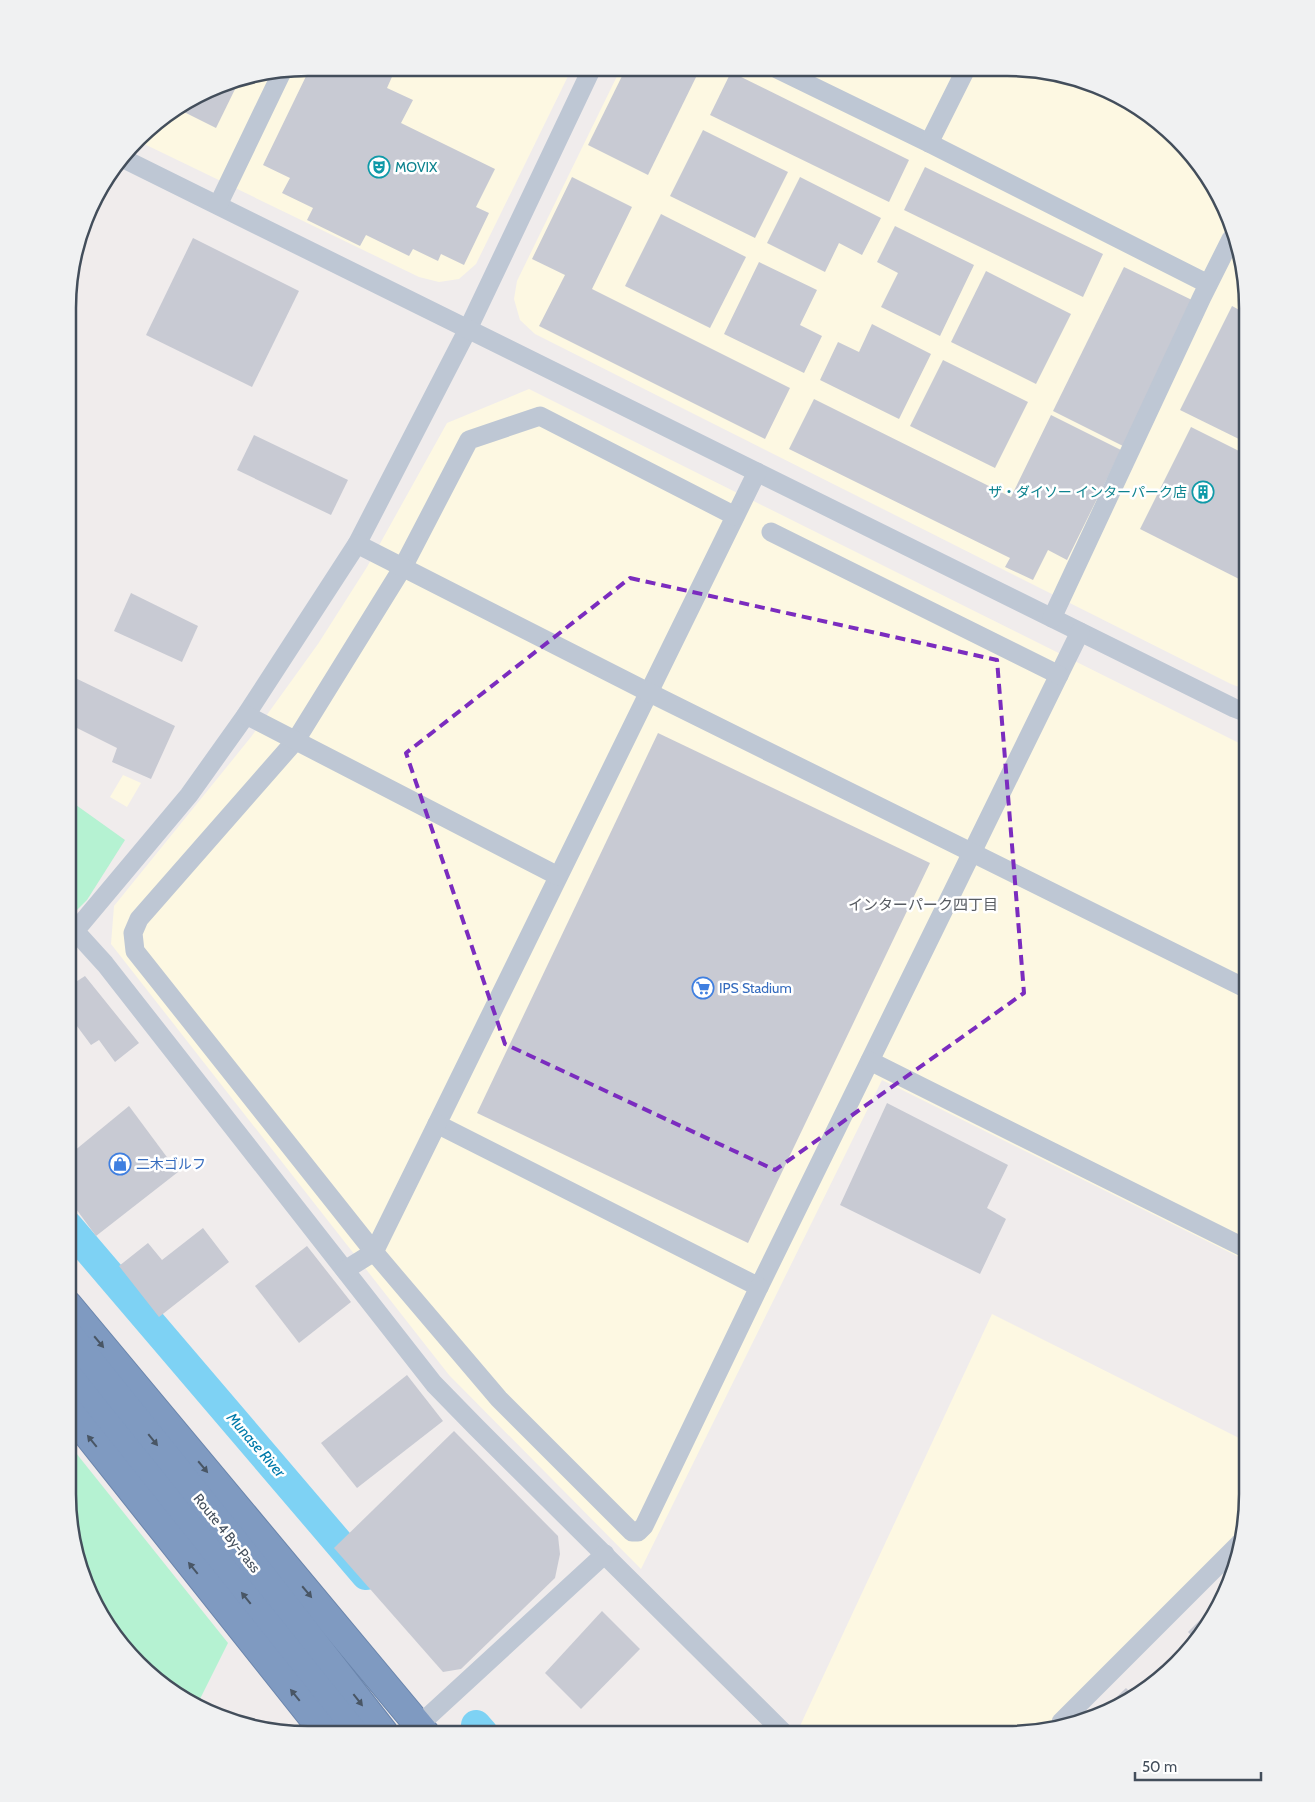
<svg xmlns="http://www.w3.org/2000/svg" width="1315" height="1802" font-family="Cabin,'Noto Sans JP',sans-serif">
<rect width="100%" height="100%" fill="#f0ecec"/>
<g fill="#fdf8e2">
<path d="M 309,68 L 572,68 L 476,264 L 459,279 L 439,282 L 419,277 L 138,141 L 150,127 L 231,80 Z"/>
<path d="M 621,68 L 1038,70 L 1098,86 L 1153,117 L 1223,202 L 1247,308 L 1247,690 L 1231,684 L 535,334 L 520,320 L 514,299 L 517,281 Z"/>
<path d="M 529,389 L 1247,747 L 1247,1261 L 882,1080 L 641,1569 L 449,1375 L 111,944 L 114,906 L 251,737 L 318,644 L 367,567 L 447,423 Z"/>
<path d="M 123,775 L 141,783 L 127,807 L 110,797 Z"/>
<path d="M 992,1314 L 1247,1442 L 1247,1509 L 1243,1528 L 1049,1724 L 1007,1734 L 807,1734 L 800,1726 Z"/>
</g>
<g fill="#b5f2d2">
<path d="M 69,800 L 125,840 L 87,900 L 68,919 Z"/>
<path d="M 68,1443 L 228,1643 L 198,1703 L 174,1694 L 127,1652 L 92,1600 L 68,1494 Z"/>
</g>
<g fill="none" stroke-linecap="round" stroke-linejoin="round">
<g stroke="#7ed2f4" stroke-width="30">
<path d="M 68,1226 L 366,1575"/>
<path d="M 476,1725 L 483,1733"/>
</g>
</g>
<g fill="#c8cad3">
<path d="M 310,68 L 390,68 L 395,70 L 387,88 L 413,100 L 401,123 L 495,169 L 476,207 L 489,213 L 464,265 L 441,254 L 438,261 L 413,249 L 409,256 L 366,235 L 360,246 L 307,220 L 313,208 L 282,193 L 290,178 L 263,165 Z"/>
<path d="M 626,68 L 700,69 L 648,175 L 588,145 Z"/>
<path d="M 731,72 L 909,160 L 889,202 L 710,115 Z"/>
<path d="M 240,79 L 216,128 L 180,110 L 231,80 Z"/>
<path d="M 703,130 L 788,172 L 755,238 L 670,196 Z"/>
<path d="M 925,167 L 1103,254 L 1083,297 L 904,210 Z"/>
<path d="M 572,177 L 632,207 L 592,289 L 790,388 L 765,439 L 539,326 L 565,275 L 532,259 Z"/>
<path d="M 800,177 L 881,218 L 862,255 L 839,243 L 825,272 L 767,243 Z"/>
<path d="M 661,214 L 746,257 L 710,328 L 625,286 Z"/>
<path d="M 895,226 L 974,265 L 940,336 L 881,307 L 898,273 L 877,262 Z"/>
<path d="M 193,238 L 299,291 L 252,387 L 146,335 Z"/>
<path d="M 759,262 L 817,290 L 800,325 L 822,336 L 804,373 L 724,334 Z"/>
<path d="M 1124,267 L 1194,301 L 1123,446 L 1053,411 Z"/>
<path d="M 986,271 L 1071,314 L 1036,384 L 951,342 Z"/>
<path d="M 1232,306 L 1247,314 L 1247,443 L 1180,410 Z"/>
<path d="M 872,324 L 931,354 L 899,419 L 820,380 L 838,342 L 859,352 Z"/>
<path d="M 943,360 L 1028,402 L 995,468 L 910,426 Z"/>
<path d="M 814,399 L 1011,497 L 1051,415 L 1121,450 L 1067,560 L 1048,550 L 1033,580 L 1005,567 L 1010,558 L 789,449 Z"/>
<path d="M 1191,427 L 1247,455 L 1247,583 L 1140,529 Z"/>
<path d="M 254,435 L 348,480 L 331,515 L 237,470 Z"/>
<path d="M 131,593 L 198,626 L 182,662 L 114,631 Z"/>
<path d="M 69,675 L 175,726 L 151,779 L 112,762 L 117,748 L 69,724 Z"/>
<path d="M 658,733 L 930,863 L 748,1243 L 477,1113 Z"/>
<path d="M 85,976 L 139,1043 L 115,1062 L 99,1040 L 91,1045 L 68,1014 L 68,1006 L 76,1000 L 68,987 Z"/>
<path d="M 887,1103 L 1008,1165 L 987,1208 L 1006,1219 L 980,1274 L 840,1205 Z"/>
<path d="M 129,1106 L 178,1172 L 96,1236 L 68,1198 L 68,1156 Z"/>
<path d="M 203,1228 L 229,1262 L 159,1317 L 119,1266 L 148,1243 L 162,1260 Z"/>
<path d="M 307,1246 L 351,1302 L 299,1343 L 255,1286 Z"/>
<path d="M 407,1375 L 443,1421 L 357,1488 L 321,1443 Z"/>
<path d="M 454,1431 L 558,1536 L 560,1554 L 555,1578 L 461,1669 L 443,1672 L 334,1548 Z"/>
<path d="M 602,1611 L 640,1649 L 581,1709 L 545,1673 Z"/>
<path d="M 1204,1616 L 1209,1622 L 1196,1640 L 1188,1632 Z"/>
<path d="M 1126,1688 L 1134,1696 L 1113,1710 L 1101,1712 Z"/>
</g>
<g fill="none" stroke-linecap="round" stroke-linejoin="round">
<g stroke="#6a85ac" stroke-width="30">
<g id="highway">
<path d="M 68,1305 L 425,1733"/>
<path d="M 68,1334 L 265,1580 L 384,1733"/>
<path d="M 68,1376 L 354,1733"/>
<path d="M 68,1410 L 325,1733"/>
</g>
</g>
<g stroke="#bec7d4" stroke-width="19">
<path d="M 592,68 L 468,329 L 357,544 L 246,715 L 189,795 L 75,931 L 105,964 L 434,1384 L 476,1427 L 785,1734"/>
<path d="M 777,69 L 929,143 L 1208,284"/>
<path d="M 929,143 L 966,69"/>
<path d="M 124,159 L 1234,708 L 1247,713"/>
<path d="M 218,205 L 282,72"/>
<path d="M 757,472 L 437,1124 L 759,1287 L 1080,632"/>
<path d="M 735,516 L 540,416 L 469,440 L 403,567 L 296,740 L 139,919 L 133,933 L 135,951 L 374,1252 L 499,1399 L 632,1532 L 638,1532 L 644,1526 L 759,1287"/>
<path d="M 771,532 L 1059,675"/>
<path d="M 357,544 L 648,692 L 1247,989"/>
<path d="M 1052,618 L 1202,297 L 1231,239"/>
<path d="M 246,715 L 558,876"/>
<path d="M 870,1061 L 1247,1249"/>
<path d="M 345,1270 L 374,1252 L 437,1124"/>
<path d="M 1061,1722 L 1240,1543"/>
<path d="M 419,1725 L 605,1554"/>
</g>
<use href="#highway" stroke="#7f9ac1" stroke-width="28"/>
</g>
<defs><path id="oneway-solid" d="M-6-.8H1V-3.2L6.5 0L1 3.2V.8H-6Z" transform="scale(1.25)"/></defs>
<g fill="#495665">
<use href="#oneway-solid" transform="translate(99 1342) rotate(50)"/>
<use href="#oneway-solid" transform="translate(153 1440) rotate(51)"/>
<use href="#oneway-solid" transform="translate(92 1441) rotate(-129)"/>
<use href="#oneway-solid" transform="translate(203 1467) rotate(50)"/>
<use href="#oneway-solid" transform="translate(193 1568) rotate(-129)"/>
<use href="#oneway-solid" transform="translate(307 1592) rotate(50)"/>
<use href="#oneway-solid" transform="translate(246 1598) rotate(-129)"/>
<use href="#oneway-solid" transform="translate(295 1695) rotate(-129)"/>
<use href="#oneway-solid" transform="translate(358 1700) rotate(52)"/>
</g>
<path fill="none" stroke="#7b2cbf" stroke-width="4" stroke-dasharray="10 6" stroke-linejoin="round" d="M 630,578 L 997,660 L 1024,993 L 775,1170 L 505,1044 L 406,753 Z"/>
<defs>
<g id="theatre-ring" transform="scale(1.125)"><circle r="9.5" fill="#fff" stroke="#0f9aa8" stroke-width="1.5"/><path d="M-5-5.5Q0-4 5-5.5V0Q5 5 0 6Q-5 5-5 0ZM-3.3-2.5H-1v1.5H-3.3ZM1-2.5H3.3v1.5H1ZM-2.8 1Q0 5.5 2.8 1Z" fill="#0f9aa8"/></g>
<g id="building-ring" transform="scale(1.125)"><circle r="9.5" fill="#fff" stroke="#0f9aa8" stroke-width="1.5"/><path d="M-4-6H4V6H1V3H-1V6H-4ZM-2.5-4.3h1.7v1.8h-1.7ZM.8-4.3h1.7v1.8H.8ZM-2.5-1h1.7V.8h-1.7ZM.8-1h1.7V.8H.8Z" fill="#0f9aa8"/></g>
<g id="supermarket-ring" transform="scale(1.125)"><circle r="9.5" fill="#fff" stroke="#3f7fe0" stroke-width="1.5"/><path d="M-6-5.5h2.5l.6 2H6L4.5 2H-2.5L-4.4-4H-6ZM-1.5 3.2a1.3 1.3 0 1 0 .1 0ZM3 3.2a1.3 1.3 0 1 0 .1 0Z" fill="#3f7fe0"/></g>
<g id="shop-ring" transform="scale(1.125)"><circle r="9.5" fill="#fff" stroke="#3f7fe0" stroke-width="1.5"/><path d="M-5-2.5h2.3a2.7 3.5 0 0 1 5.4 0H5L5.5 6h-11ZM-1.5-2.5h3a1.5 2.3 0 0 0-3 0Z" fill="#3f7fe0"/></g>
</defs>
<g fill-rule="evenodd">
<use href="#theatre-ring" x="379" y="167"/>
<use href="#building-ring" x="1203" y="492"/>
<use href="#supermarket-ring" x="703" y="988"/>
<use href="#shop-ring" x="120" y="1164"/>
</g>
<g text-anchor="middle" stroke-width="5" stroke-linejoin="round" paint-order="stroke">
<g font-size="14" fill="#0d838f" stroke="#fff" text-anchor="start">
<text x="395" y="172">MOVIX</text>
<text x="1187" y="497" text-anchor="end">ザ・ダイソー インターパーク店</text>
</g>
<g font-size="14" fill="#366cbe" stroke="#fff" text-anchor="start">
<text x="719" y="993">IPS Stadium</text>
<text x="136" y="1169">二木ゴルフ</text>
</g>
<g font-size="14" fill="#434e5b" stroke="#fff">
<text transform="translate(227 1533) rotate(51)" y="5">Route 4 By-Pass</text>
</g>
<g font-size="15" fill="#585c62" stroke="#fff">
<text x="923" y="910">インターパーク四丁目</text>
</g>
<g font-size="15" font-style="italic" fill="#017aaa" stroke="#fff">
<text transform="translate(256 1445) rotate(49)" y="5">Munase River</text>
</g>
</g>
<path d="M0 0H1315V1802H0ZM308 76H1007A232 232 0 0 1 1239 308V1494A232 232 0 0 1 1007 1726H308A232 232 0 0 1 76 1494V308A232 232 0 0 1 308 76Z" fill="#f0f1f2" fill-rule="evenodd"/>
<path fill="none" stroke="#434e5b" stroke-width="2.5" d="M308 76H1007A232 232 0 0 1 1239 308V1494A232 232 0 0 1 1007 1726H308A232 232 0 0 1 76 1494V308A232 232 0 0 1 308 76Z"/>
<path d="M1135 1772v8h126v-8" fill="none" stroke="#434e5b" stroke-width="2.5"/>
<text x="1142" y="1772" font-size="15" fill="#434e5b" stroke="#ffffff" stroke-width="4" paint-order="stroke">50 m</text>
</svg>
